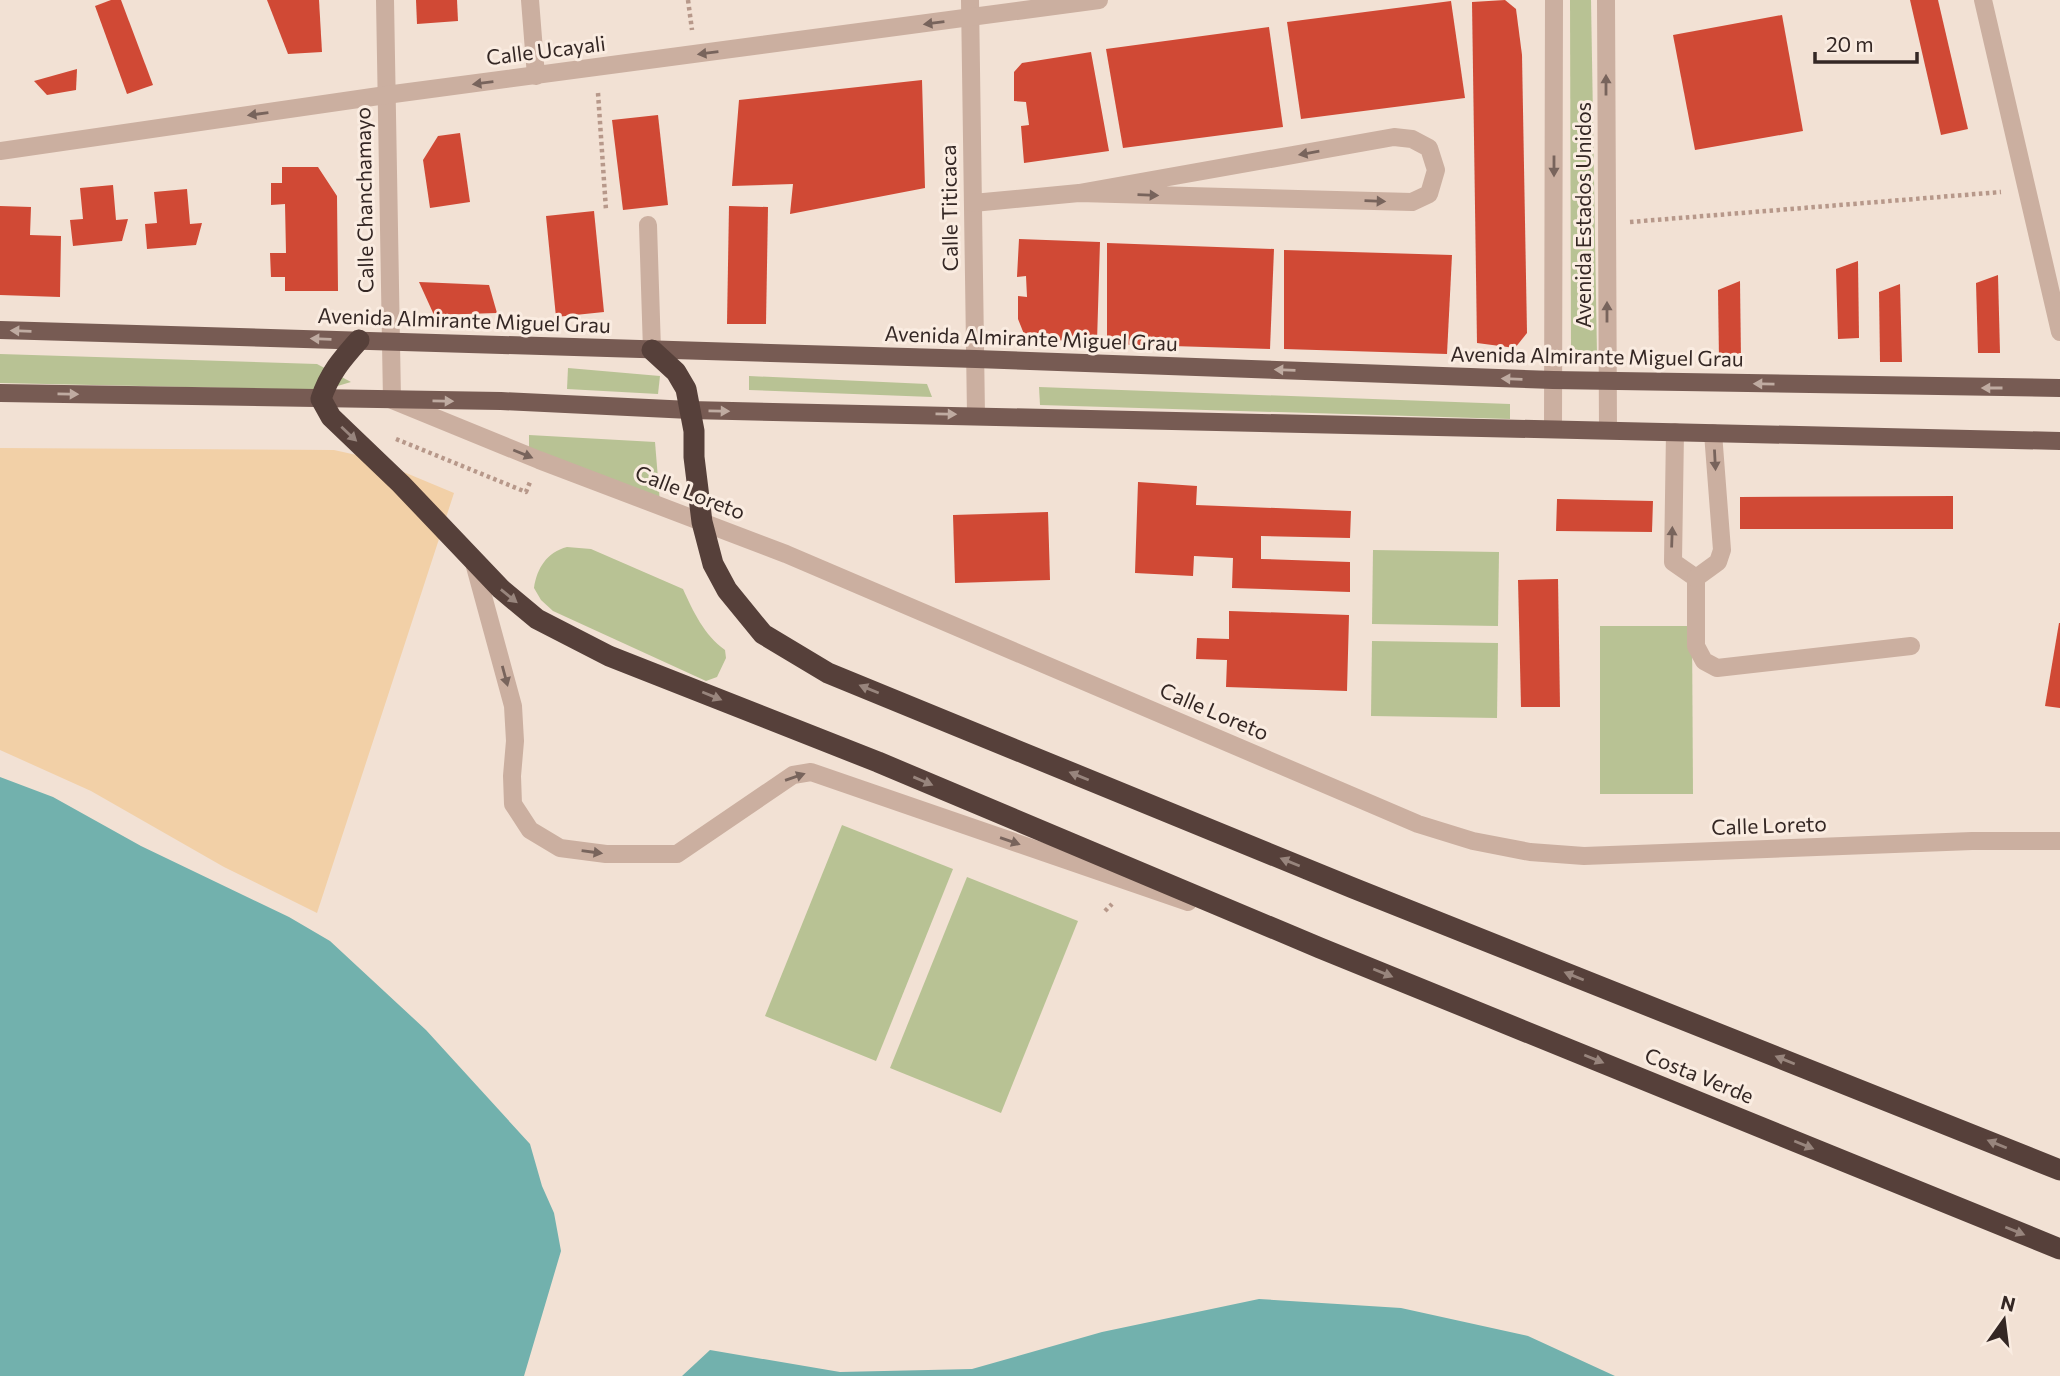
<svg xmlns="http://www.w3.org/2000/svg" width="2060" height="1376" font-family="Commissioner,sans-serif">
<rect width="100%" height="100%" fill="#f2e1d4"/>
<g fill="#b8c294">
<path d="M 1570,0 L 1591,0 L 1597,355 L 1571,348 Z"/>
<path d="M 0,354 L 317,364 L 351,382 L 324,390 L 0,383 Z"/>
<path d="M 568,368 L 660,376 L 658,394 L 567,389 Z"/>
<path d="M 749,376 L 927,384 L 932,397 L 749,390 Z"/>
<path d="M 1039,387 L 1510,404 L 1510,419 L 1040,405 Z"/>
<path d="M 529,435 L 655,442 L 660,503 L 529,448 Z"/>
<path d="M 567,547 L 591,549 L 683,589 C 693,611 704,635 725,650 L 726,658 L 717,677 L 706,681 L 553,611 L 541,600 L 534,588 C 537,568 547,552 567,547 Z"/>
<path d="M 1373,550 L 1499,552 L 1498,626 L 1372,624 Z"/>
<path d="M 1600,626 L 1692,626 L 1693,794 L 1600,794 Z"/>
<path d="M 1372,641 L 1498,643 L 1497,718 L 1371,716 Z"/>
<path d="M 842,825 L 953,869 L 876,1061 L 765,1016 Z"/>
<path d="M 967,877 L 1078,921 L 1001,1113 L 890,1068 Z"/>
</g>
<path fill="#f2d0a7" d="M 0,448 L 334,450 L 370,458 L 454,493 L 317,913 L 224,867 L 91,791 L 0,750 Z"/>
<g fill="#72b1ad">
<path d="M 0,777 L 53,797 L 141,846 L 289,917 L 330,941 L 426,1030 L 530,1144 L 542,1186 L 554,1213 L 561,1251 L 524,1376 L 0,1376 Z"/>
<path d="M 1259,1299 L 1401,1308 L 1528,1336 L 1615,1376 L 682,1376 L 710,1350 L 840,1372 L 972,1369 L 1102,1332 Z"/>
</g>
<g fill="#d04935">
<path d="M 111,0 L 121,0 L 153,85 L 127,94 L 95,6 Z"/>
<path d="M 267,0 L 319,0 L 322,52 L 288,54 Z"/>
<path d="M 416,0 L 457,0 L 458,21 L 417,24 Z"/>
<path d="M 1505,0 L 1516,9 L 1522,55 L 1527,333 L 1515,348 L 1477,343 L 1472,2 Z"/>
<path d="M 1910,0 L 1938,0 L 1968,129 L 1941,135 Z"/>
<path d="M 1451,1 L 1465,98 L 1301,119 L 1287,22 Z"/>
<path d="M 1782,15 L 1803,131 L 1695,150 L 1673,35 Z"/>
<path d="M 1269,27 L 1283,127 L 1123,148 L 1106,49 Z"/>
<path d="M 1091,52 L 1109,151 L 1024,163 L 1021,126 L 1029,125 L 1026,102 L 1014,101 L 1014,72 L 1022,63 Z"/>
<path d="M 77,69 L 76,90 L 47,95 L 34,81 Z"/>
<path d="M 922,80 L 925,188 L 790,214 L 793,184 L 732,186 L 739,100 Z"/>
<path d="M 658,115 L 668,205 L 623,210 L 612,120 Z"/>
<path d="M 460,133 L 470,202 L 430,208 L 423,160 L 438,136 Z"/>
<path d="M 282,167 L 318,167 L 337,196 L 338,291 L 285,291 L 285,277 L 271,277 L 270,253 L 286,253 L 285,204 L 271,205 L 271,183 L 282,183 Z"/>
<path d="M 113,185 L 116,220 L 128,219 L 122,241 L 73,246 L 70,220 L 83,219 L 80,188 Z"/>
<path d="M 187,189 L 190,224 L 202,223 L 196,245 L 147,249 L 145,224 L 157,223 L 154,192 Z"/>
<path d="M 0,206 L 31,207 L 30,235 L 61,236 L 60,297 L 0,295 Z"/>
<path d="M 729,206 L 768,207 L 766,324 L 727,324 Z"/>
<path d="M 594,211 L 604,312 L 556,317 L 546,216 Z"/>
<path d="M 1019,239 L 1100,242 L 1097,342 L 1026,339 L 1018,319 L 1018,296 L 1027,297 L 1026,276 L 1017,277 Z"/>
<path d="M 1107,243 L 1274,249 L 1270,349 L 1107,344 Z"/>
<path d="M 1284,250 L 1452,255 L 1447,354 L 1284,349 Z"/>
<path d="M 1858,261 L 1859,338 L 1838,339 L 1836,269 Z"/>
<path d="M 1998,275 L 2000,353 L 1978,353 L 1976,283 Z"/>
<path d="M 1740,281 L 1741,360 L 1719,360 L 1718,290 Z"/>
<path d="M 419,282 L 489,285 L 497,313 L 434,315 Z"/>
<path d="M 1900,284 L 1902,362 L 1880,362 L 1879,292 Z"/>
<path d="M 1138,482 L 1197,486 L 1196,505 L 1351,511 L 1350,538 L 1261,536 L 1261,559 L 1350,562 L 1350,592 L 1232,588 L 1233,558 L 1194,556 L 1193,576 L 1135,573 Z"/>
<path d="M 1953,496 L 1953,529 L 1740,529 L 1740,497 Z"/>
<path d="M 1557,499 L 1653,501 L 1652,532 L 1556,531 Z"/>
<path d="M 1048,512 L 1050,580 L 955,583 L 953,515 Z"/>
<path d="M 1558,579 L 1560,707 L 1521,707 L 1518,580 Z"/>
<path d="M 1229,611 L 1349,615 L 1347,691 L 1226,687 L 1227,660 L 1196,659 L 1197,638 L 1229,639 Z"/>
<path d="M 2059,623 L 2060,623 L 2060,708 L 2045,706 Z"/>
</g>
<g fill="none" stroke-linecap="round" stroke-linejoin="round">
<g stroke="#b7988a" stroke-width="4.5" stroke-dasharray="3.5 3.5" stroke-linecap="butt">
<path d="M 688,0 L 692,30"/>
<path d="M 598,93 L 606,210"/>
<path d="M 1630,222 L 2001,192"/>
<path d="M 396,439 L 526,492 L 530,482"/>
<path d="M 1105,911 L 1112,904"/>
</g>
<g stroke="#cbafa0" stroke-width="18">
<path d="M 385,0 L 392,400 L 539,460 L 786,554 L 1418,824 L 1473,841 L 1530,852 L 1584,856 L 1972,841 L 2060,841"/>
<path d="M 530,0 L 536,76"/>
<path d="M 970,0 L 976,415"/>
<path d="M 1606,0 L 1608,430"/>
<path d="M 1983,0 L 2060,332"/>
<path d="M 0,151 L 386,95 L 1099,0"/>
<path d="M 973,203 L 1079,193 L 1394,137 L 1412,139 L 1429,148 L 1436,170 L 1429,194 L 1412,202 L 1079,193"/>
<path d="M 648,225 L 652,350"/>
<path d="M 1553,429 L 1554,0"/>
<path d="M 1675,432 L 1673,562 L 1696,578"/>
<path d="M 474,563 L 513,706 L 515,741 L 512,776 L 513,804 L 530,830 L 560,848 L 606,854 L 677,854 L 793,775 L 811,772 L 1188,902"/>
<path d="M 1696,578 L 1696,646 L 1704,661 L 1717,668 L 1911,646"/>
<path d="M 1696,578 L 1718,562 L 1722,550 L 1713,433"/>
</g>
<g stroke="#775b53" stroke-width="18">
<path d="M 0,330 L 976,359 L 1553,380 L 2060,388"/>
<path d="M 0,393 L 501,401 L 690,410 L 2060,441"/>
</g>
<g stroke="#56403a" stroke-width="21">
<path d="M 359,340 C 342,359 329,374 321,399 L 331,417 L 401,484 L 501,589 L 537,619 L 609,656 L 878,762 L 1320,948 L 2060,1249"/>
<path d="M 652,350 L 676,372 L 686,389 L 694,431 L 694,457 L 702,522 L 713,564 L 727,590 L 763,634 L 828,673 L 1353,888 L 2060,1170"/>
</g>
</g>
<defs><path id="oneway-solid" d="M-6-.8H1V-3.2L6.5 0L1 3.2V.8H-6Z" transform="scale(1.75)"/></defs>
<g fill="#78645c">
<use href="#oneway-solid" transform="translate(934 23) rotate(173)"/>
<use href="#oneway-solid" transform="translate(708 53) rotate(173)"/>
<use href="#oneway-solid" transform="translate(483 83) rotate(173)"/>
<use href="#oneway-solid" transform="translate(1606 85) rotate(-90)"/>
<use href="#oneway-solid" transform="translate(258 114) rotate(172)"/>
<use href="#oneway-solid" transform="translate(1309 153) rotate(170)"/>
<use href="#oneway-solid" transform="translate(1554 166) rotate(90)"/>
<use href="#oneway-solid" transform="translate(1148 195) rotate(2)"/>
<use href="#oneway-solid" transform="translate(1375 201) rotate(2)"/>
<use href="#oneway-solid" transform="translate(1607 312) rotate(-90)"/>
<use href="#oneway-solid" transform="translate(523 454) rotate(22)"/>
<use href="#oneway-solid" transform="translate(1715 460) rotate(87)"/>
<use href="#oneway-solid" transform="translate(1672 537) rotate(-88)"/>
<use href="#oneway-solid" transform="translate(505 676) rotate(75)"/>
<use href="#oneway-solid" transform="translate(795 777) rotate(-19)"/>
<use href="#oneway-solid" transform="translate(1010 841) rotate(19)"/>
<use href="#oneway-solid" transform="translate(592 852) rotate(8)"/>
</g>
<g fill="#bfaba1">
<use href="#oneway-solid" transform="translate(21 331) rotate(-178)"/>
<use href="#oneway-solid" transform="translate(321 339) rotate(-178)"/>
<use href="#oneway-solid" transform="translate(1285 370) rotate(-178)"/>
<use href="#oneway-solid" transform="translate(1512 379) rotate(-178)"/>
<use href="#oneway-solid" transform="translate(1764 384) rotate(-179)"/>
<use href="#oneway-solid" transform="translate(1992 388) rotate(-180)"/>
<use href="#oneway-solid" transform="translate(68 394) rotate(1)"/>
<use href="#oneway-solid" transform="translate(443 401) rotate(1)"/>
<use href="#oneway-solid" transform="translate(719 411) rotate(1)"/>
<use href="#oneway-solid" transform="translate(946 414) rotate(1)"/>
</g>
<g fill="#98857d">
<use href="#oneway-solid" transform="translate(349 434) rotate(43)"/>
<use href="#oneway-solid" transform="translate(509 596) rotate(39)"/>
<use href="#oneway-solid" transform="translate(869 689) rotate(-158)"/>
<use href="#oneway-solid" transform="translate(712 696) rotate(22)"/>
<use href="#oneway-solid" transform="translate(1079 776) rotate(-158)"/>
<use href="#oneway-solid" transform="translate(923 781) rotate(23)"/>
<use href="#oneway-solid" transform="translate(1290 862) rotate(-158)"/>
<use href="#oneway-solid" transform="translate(1383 973) rotate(22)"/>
<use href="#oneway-solid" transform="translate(1574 976) rotate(-158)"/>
<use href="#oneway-solid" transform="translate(1594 1059) rotate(22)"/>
<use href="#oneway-solid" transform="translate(1785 1060) rotate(-158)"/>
<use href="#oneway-solid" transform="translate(1997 1144) rotate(-158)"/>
<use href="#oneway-solid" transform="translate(1804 1145) rotate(22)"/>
<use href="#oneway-solid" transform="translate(2015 1231) rotate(22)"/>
</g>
<g text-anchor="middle" stroke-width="6" stroke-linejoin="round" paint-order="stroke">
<g font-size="21" fill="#342724" stroke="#faece1">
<text transform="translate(546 51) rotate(-7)" y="7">Calle Ucayali</text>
<text transform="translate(365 200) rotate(-91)" y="7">Calle Chanchamayo</text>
<text transform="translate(950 208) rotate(-91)" y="7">Calle Titicaca</text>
<text transform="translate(1584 215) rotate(-90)" y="7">Avenida Estados Unidos</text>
<text transform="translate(464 321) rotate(2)" y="7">Avenida Almirante Miguel Grau</text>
<text transform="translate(1031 339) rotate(2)" y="7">Avenida Almirante Miguel Grau</text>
<text transform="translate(1597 357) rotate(1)" y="7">Avenida Almirante Miguel Grau</text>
<text transform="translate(690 493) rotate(21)" y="7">Calle Loreto</text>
<text transform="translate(1214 712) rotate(23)" y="7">Calle Loreto</text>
<text transform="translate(1769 826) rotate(-2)" y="7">Calle Loreto</text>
<text transform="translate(1699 1076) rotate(22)" y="7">Costa Verde</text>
</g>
</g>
<g transform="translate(2004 1320) rotate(14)" stroke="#faece1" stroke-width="5" paint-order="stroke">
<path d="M0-5L12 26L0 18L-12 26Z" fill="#342724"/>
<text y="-10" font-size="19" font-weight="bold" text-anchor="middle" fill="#342724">N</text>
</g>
<path d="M1815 52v10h102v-10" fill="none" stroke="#342724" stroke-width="3.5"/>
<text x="1826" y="52" font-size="21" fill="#342724" stroke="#faece1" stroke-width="5" paint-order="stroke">20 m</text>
</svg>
